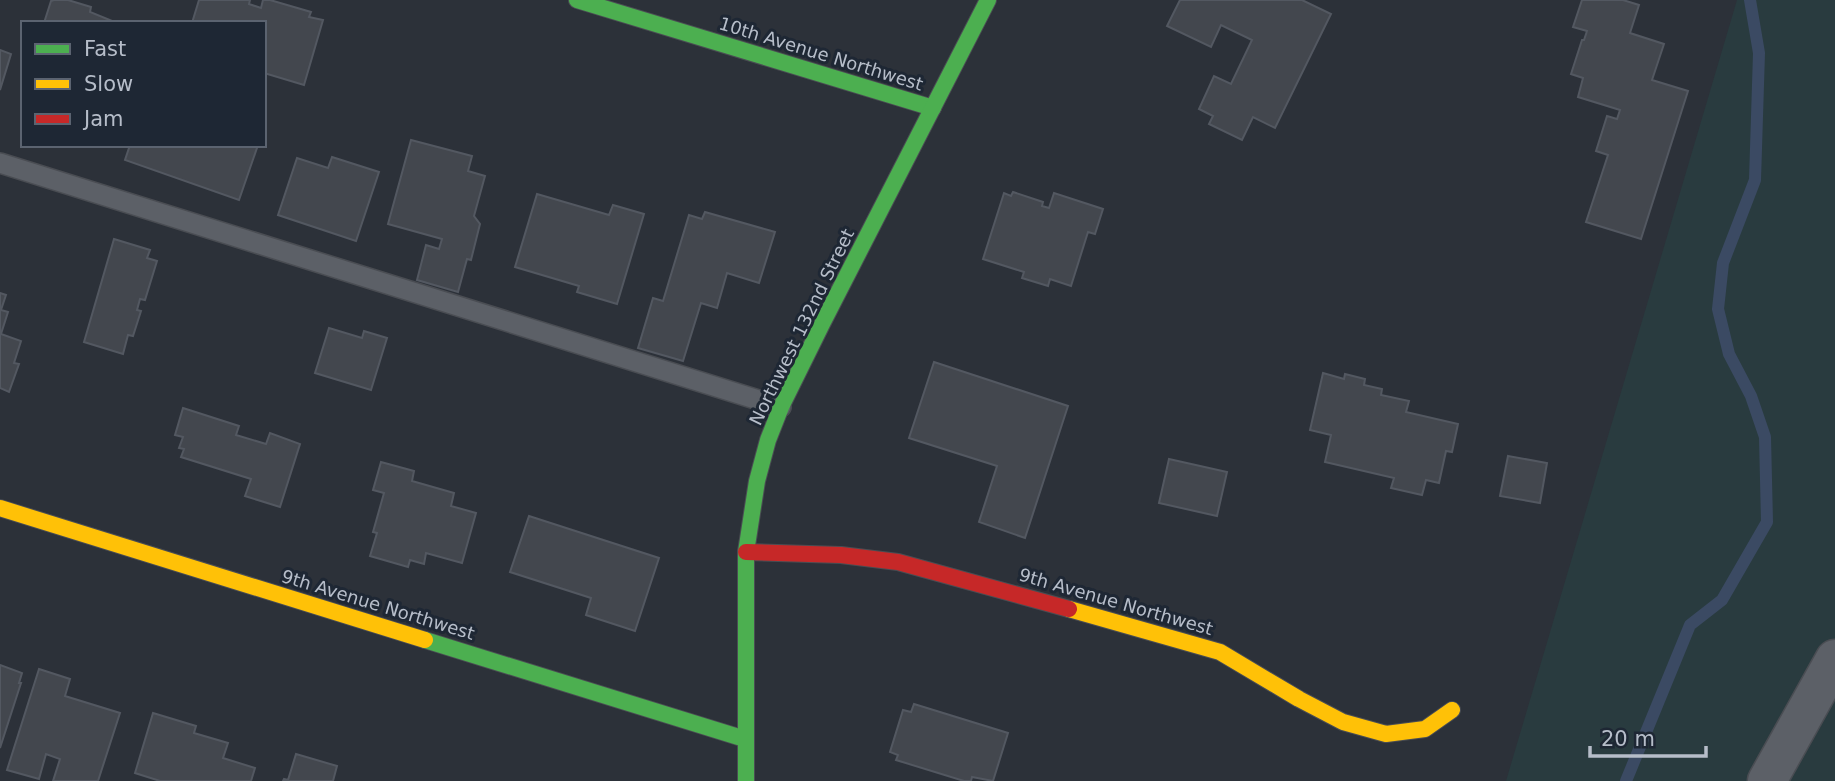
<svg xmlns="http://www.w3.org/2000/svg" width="1835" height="781" font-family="'DejaVu Sans',sans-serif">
<rect width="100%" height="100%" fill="#2c3139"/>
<path fill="#293b3f" d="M 1737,0 L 1835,0 L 1835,781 L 1506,781 Z"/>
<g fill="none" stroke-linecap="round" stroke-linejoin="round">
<path stroke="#3b4a63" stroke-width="12" d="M 1626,781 L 1690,625 L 1722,600 L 1767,522 L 1765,437 L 1751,396 L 1729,354 L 1718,309 L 1723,263 L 1755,180 L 1759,53 L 1750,0"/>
</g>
<g fill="#43474e" stroke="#535861" stroke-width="2">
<path d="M 54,0 L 68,0 L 91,7 L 90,12 L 117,23 L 44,23 L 51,1 Z"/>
<path d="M 199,0 L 250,0 L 249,4 L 261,8 L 263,0 L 270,0 L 311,12 L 309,17 L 323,20 L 304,85 L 264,73 L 264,23 L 192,23 Z"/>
<path d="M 1180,0 L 1302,0 L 1331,14 L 1275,128 L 1253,117 L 1242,140 L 1209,124 L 1213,116 L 1199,109 L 1214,76 L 1231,84 L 1252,40 L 1221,25 L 1211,47 L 1167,26 Z"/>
<path d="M 1582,0 L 1623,0 L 1639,5 L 1630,33 L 1664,44 L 1652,80 L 1688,91 L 1641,239 L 1586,222 L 1608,155 L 1596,151 L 1607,116 L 1617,119 L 1620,110 L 1578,97 L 1583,78 L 1571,74 L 1582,40 L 1584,40 L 1587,31 L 1573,27 Z"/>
<path d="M 0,50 L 11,54 L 0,90 Z"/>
<path d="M 411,140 L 472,156 L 468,171 L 485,176 L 474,216 L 480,224 L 471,260 L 467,259 L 458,292 L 417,280 L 426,245 L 439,249 L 442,239 L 388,224 Z"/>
<path d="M 130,145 L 258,145 L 239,200 L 125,160 Z"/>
<path d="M 332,157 L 379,172 L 356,241 L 278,215 L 297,158 L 328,168 Z"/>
<path d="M 1013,192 L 1043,202 L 1042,206 L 1049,208 L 1054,193 L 1103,209 L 1095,234 L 1088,232 L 1071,286 L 1050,279 L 1048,286 L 1022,278 L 1024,272 L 983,259 L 1004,193 L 1011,196 Z"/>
<path d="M 537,194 L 609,215 L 613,205 L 644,214 L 617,304 L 577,292 L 579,286 L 515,267 Z"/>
<path d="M 705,212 L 775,232 L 759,283 L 727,273 L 717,308 L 701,303 L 683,361 L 638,348 L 653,298 L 663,301 L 689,215 L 702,219 Z"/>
<path d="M 114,239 L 150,250 L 147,258 L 157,261 L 145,300 L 140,299 L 137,310 L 141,311 L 133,336 L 128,335 L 123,354 L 84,342 Z"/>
<path d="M 0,293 L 6,295 L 1,310 L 8,312 L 1,334 L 21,341 L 14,363 L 19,364 L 9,392 L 0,388 Z"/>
<path d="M 329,328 L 362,338 L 364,331 L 387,338 L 371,390 L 315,373 Z"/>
<path d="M 934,362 L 1068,406 L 1025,538 L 979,522 L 997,466 L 909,438 Z"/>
<path d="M 1323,373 L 1344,379 L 1345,374 L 1365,379 L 1364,385 L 1382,389 L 1381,395 L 1409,401 L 1406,412 L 1458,424 L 1452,452 L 1446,451 L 1439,483 L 1426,480 L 1422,495 L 1391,488 L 1394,478 L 1325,462 L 1331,435 L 1310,430 Z"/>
<path d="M 183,408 L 239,426 L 236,435 L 266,444 L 270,433 L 300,444 L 280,507 L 245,496 L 251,479 L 181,457 L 184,449 L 179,448 L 183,437 L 175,435 Z"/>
<path d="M 1508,456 L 1547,463 L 1540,503 L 1500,496 Z"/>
<path d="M 1169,459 L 1227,472 L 1217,516 L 1159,503 Z"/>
<path d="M 381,462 L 414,471 L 412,481 L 454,493 L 451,506 L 476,513 L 462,563 L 426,553 L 424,564 L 410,560 L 408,567 L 370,556 L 377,533 L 373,532 L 384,493 L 373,490 Z"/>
<path d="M 529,516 L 659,558 L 635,631 L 586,615 L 591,598 L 510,572 Z"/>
<path d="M 0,665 L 22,673 L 19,683 L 21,683 L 0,748 Z"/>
<path d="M 39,669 L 70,679 L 65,696 L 120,713 L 98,781 L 53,781 L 60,759 L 46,754 L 39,779 L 7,770 Z"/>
<path d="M 914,704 L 1008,733 L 993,781 L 972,777 L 971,781 L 964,781 L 896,760 L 898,755 L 890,752 L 903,710 L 911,712 Z"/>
<path d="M 153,713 L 196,726 L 194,733 L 228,743 L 223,758 L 255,768 L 251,781 L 160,781 L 135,773 Z"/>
<path d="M 296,754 L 337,766 L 333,781 L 283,781 L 284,779 L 288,780 Z"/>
</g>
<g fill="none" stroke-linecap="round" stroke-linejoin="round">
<g stroke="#4a4d53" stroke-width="22">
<path id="lane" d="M 0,163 L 781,407"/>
</g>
<g stroke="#4a4d53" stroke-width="41">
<path id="street" d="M 1767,781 L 1835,659"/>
</g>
<g stroke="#4a4d53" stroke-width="18">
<g id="fast">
<path d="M 577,0 L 933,108"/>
<path d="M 425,640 L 745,739"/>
<path d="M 746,781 L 746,552 L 757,481 L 768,440 L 781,407 L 822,324 L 988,0"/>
</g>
</g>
<g stroke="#4a4d53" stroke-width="18">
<g id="slow">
<path d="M 0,508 L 425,640"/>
<path d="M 1069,609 L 1220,652 L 1299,699 L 1343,722 L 1386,734 L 1425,729 L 1452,710"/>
</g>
</g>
<g stroke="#4a4d53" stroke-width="18">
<path id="jam" d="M 746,552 L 841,555 L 898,562 L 1069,609"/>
</g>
<use href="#lane" stroke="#5c6067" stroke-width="19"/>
<use href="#street" stroke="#5c6067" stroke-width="38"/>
<use href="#fast" stroke="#4caf50" stroke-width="16"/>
<use href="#slow" stroke="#ffc107" stroke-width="16"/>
<use href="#jam" stroke="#c62828" stroke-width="16"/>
</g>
<g text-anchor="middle" stroke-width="6" stroke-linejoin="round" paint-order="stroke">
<g font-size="18" fill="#b6bdc9" stroke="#1e2734">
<text transform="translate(821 54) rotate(17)" y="6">10th Avenue Northwest</text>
<text transform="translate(802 327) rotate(-64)" y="6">Northwest 132nd Street</text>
<text transform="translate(1116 602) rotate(16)" y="6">9th Avenue Northwest</text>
<text transform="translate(378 605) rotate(17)" y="6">9th Avenue Northwest</text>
</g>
</g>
<rect x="21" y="21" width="245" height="126" fill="#1e2734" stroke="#5b6370" stroke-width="2"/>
<rect x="35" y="44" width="35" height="10" fill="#4caf50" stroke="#5b6370" stroke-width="2"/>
<text x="84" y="56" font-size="21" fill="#b6bdc9">Fast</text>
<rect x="35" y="79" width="35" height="10" fill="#ffc107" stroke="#5b6370" stroke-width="2"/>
<text x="84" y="91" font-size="21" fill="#b6bdc9">Slow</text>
<rect x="35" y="114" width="35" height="10" fill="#c62828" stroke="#5b6370" stroke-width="2"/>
<text x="84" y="126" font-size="21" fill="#b6bdc9">Jam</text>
<path d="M1590 746v10h116v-10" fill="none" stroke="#b6bdc9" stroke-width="3.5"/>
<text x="1601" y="746" font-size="21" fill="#b6bdc9" stroke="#1e2734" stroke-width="5" paint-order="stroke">20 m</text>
</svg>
